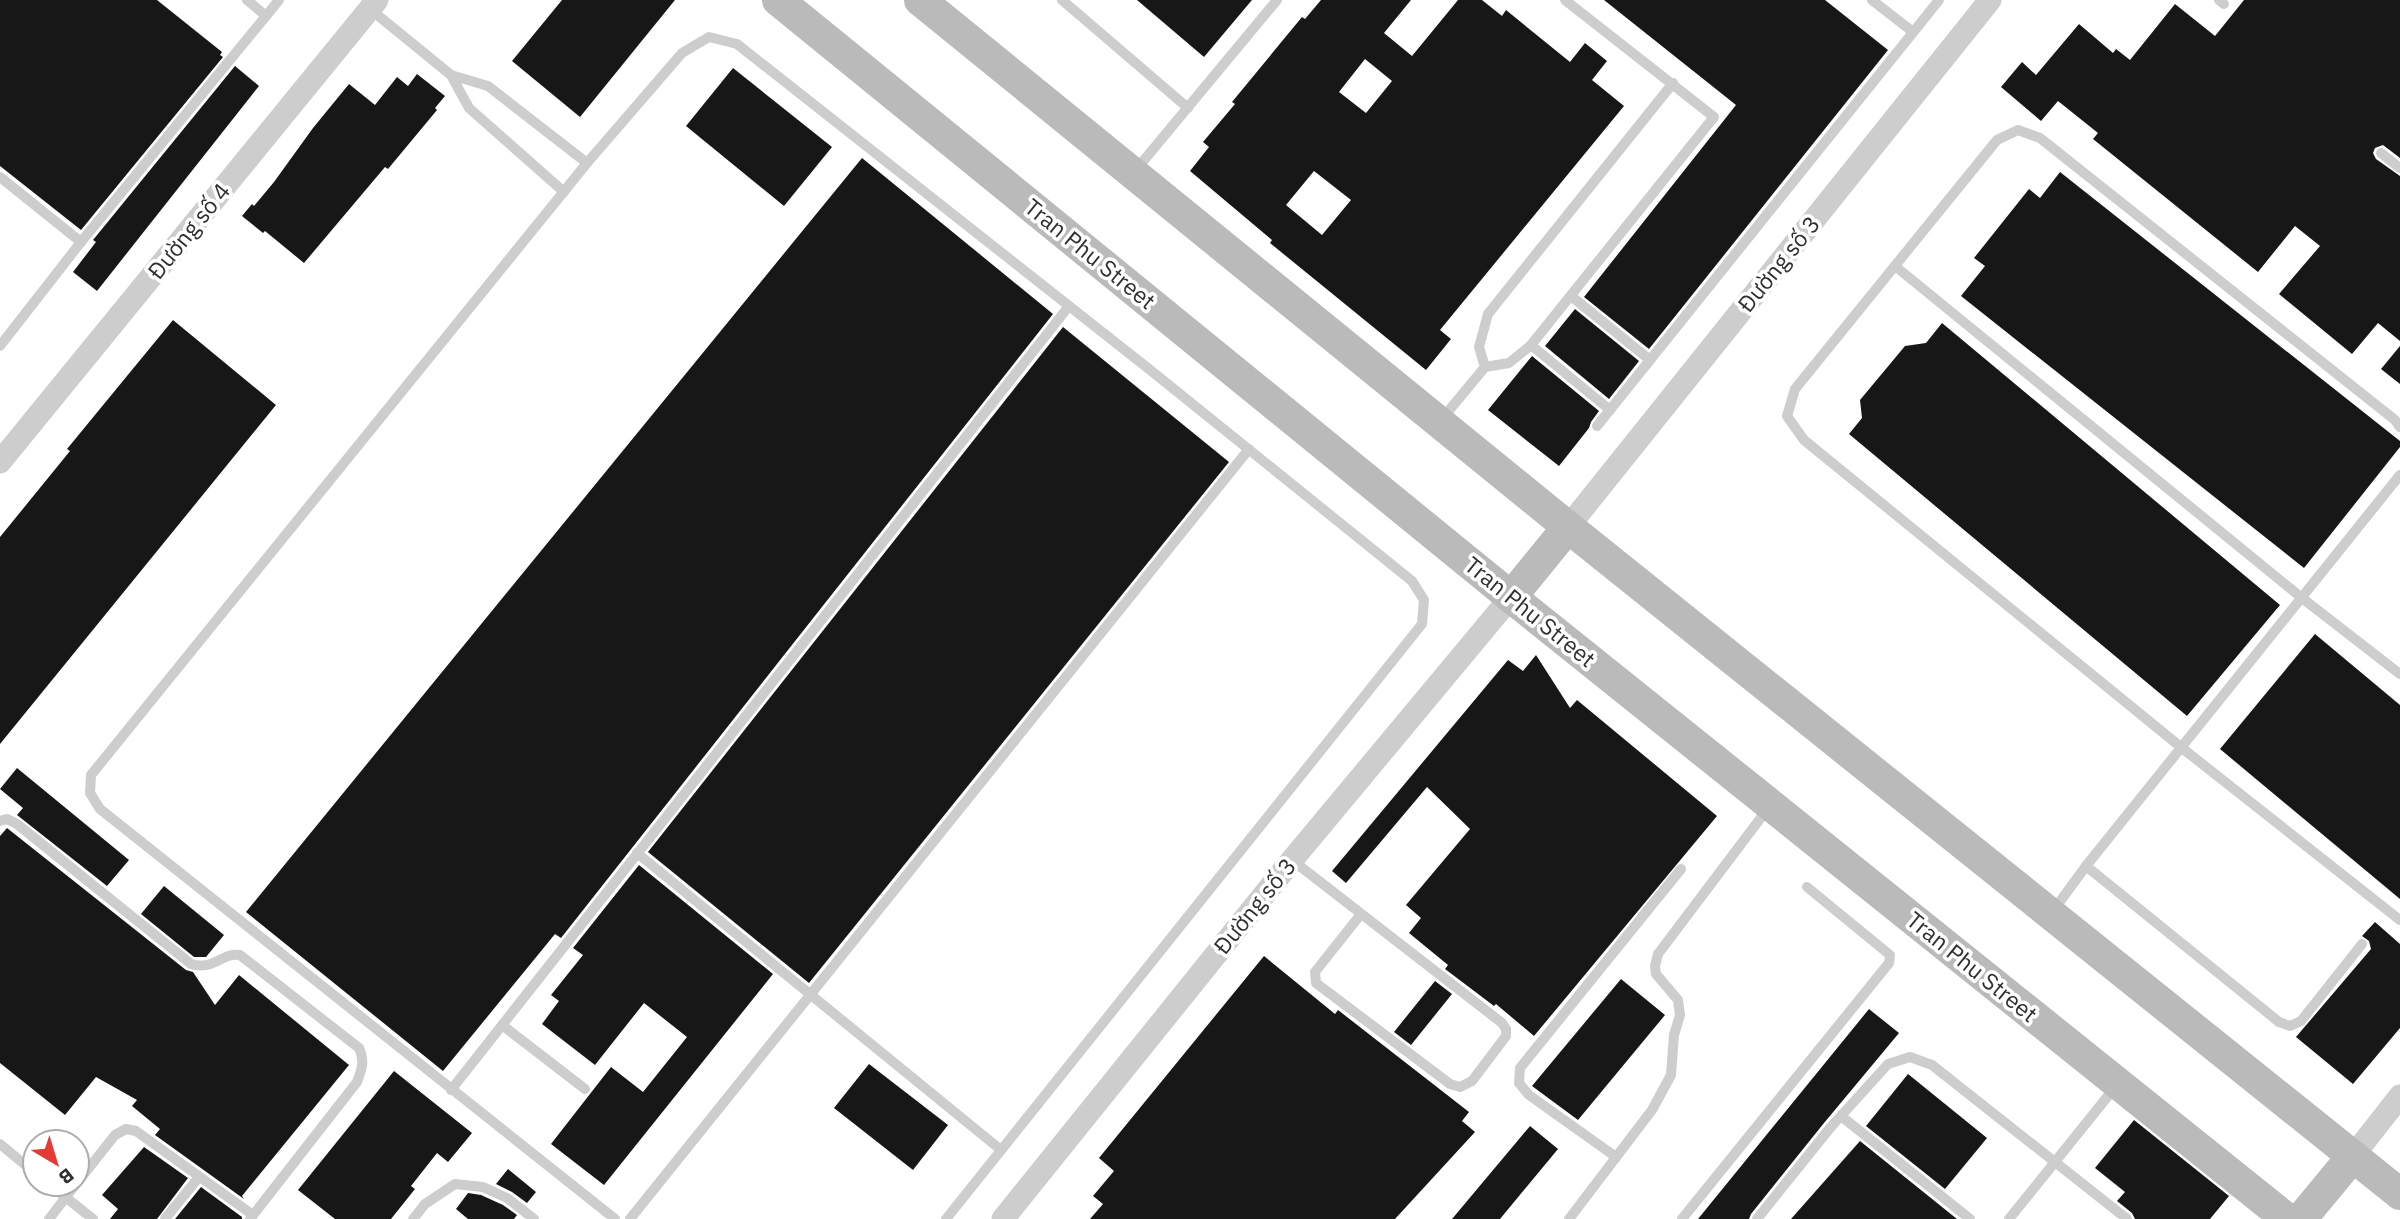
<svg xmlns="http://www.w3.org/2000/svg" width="2400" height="1219" font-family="'IBM Plex Sans',sans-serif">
<rect width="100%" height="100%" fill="#fff"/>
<g fill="#171717" fill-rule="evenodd">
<path d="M 0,0 L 157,0 L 222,52 L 220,55 L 223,57 L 81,230 L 0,166 Z"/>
<path d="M 562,0 L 675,0 L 580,117 L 512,61 Z"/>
<path d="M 1137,0 L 1252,0 L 1204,57 Z"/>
<path d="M 1321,0 L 1411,0 L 1384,33 L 1412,56 L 1458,0 L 1482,0 L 1502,16 L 1506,10 L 1570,62 L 1585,43 L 1607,61 L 1592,80 L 1624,106 L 1440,330 L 1451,339 L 1426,370 L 1270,243 L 1272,240 L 1190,171 L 1209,147 L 1203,142 L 1235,104 L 1232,102 L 1302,17 L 1305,19 ZM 1365,59 L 1392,81 L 1366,113 L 1339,92 ZM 1314,171 L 1351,200 L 1322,235 L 1286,205 Z"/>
<path d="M 1604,0 L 1825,0 L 1888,50 L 1649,349 L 1584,297 L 1736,105 Z"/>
<path d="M 2244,0 L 2400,0 L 2400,158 L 2383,145 L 2375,148 L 2373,153 L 2376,159 L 2400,176 L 2400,341 L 2378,323 L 2352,354 L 2279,294 L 2320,246 L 2295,226 L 2258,272 L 2093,139 L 2098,133 L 2058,101 L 2041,121 L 2001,87 L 2022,62 L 2036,75 L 2079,24 L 2113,53 L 2116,49 L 2130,60 L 2175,4 L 2215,36 Z"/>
<path d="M 235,66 L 259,86 L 97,291 L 73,272 L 96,242 L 93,240 Z"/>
<path d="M 733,68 L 832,147 L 784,206 L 686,126 Z"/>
<path d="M 417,74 L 445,96 L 435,108 L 437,110 L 388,169 L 385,167 L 304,263 L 265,231 L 263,233 L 242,216 L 252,204 L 254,206 L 274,182 L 313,128 L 349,84 L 375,105 L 397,77 L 408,86 Z"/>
<path d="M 862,158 L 1053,314 L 561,938 L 555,934 L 443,1071 L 246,912 Z"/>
<path d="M 2060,172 L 2400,441 L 2400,447 L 2304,568 L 1961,296 L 1985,266 L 1974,258 L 2029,189 L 2040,198 Z"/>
<path d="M 1575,309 L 1639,361 L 1609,399 L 1545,346 Z"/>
<path d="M 173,320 L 276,405 L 0,744 L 0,537 L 70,451 L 67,449 Z"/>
<path d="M 1942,323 L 2280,605 L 2187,716 L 1849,434 L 1862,418 L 1860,400 L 1905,346 L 1926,343 Z"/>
<path d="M 1063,327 L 1229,462 L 809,983 L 648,852 Z"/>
<path d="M 2400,346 L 2400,384 L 2381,369 Z"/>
<path d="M 1532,356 L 1599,411 L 1591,422 L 1589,428 L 1559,466 L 1488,410 Z"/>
<path d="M 2315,634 L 2400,705 L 2400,899 L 2220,749 Z"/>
<path d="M 1536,655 L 1570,708 L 1577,700 L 1717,816 L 1534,1036 L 1496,1004 L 1494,1006 L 1445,969 L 1448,965 L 1409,933 L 1421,918 L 1406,905 L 1470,829 L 1427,787 L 1346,883 L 1332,871 L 1508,660 L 1523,671 Z"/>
<path d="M 17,768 L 129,860 L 107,886 L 17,815 L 23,808 L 0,789 Z"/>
<path d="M 7,828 L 186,970 L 193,972 L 215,1005 L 239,975 L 349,1065 L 242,1196 L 244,1199 L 155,1135 L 160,1129 L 132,1106 L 137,1100 L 96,1077 L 65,1115 L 0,1063 L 0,836 Z"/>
<path d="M 639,865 L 773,974 L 604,1185 L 551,1144 L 611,1067 L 643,1092 L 687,1037 L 644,1003 L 595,1065 L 542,1024 L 559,1001 L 551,995 L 583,955 L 573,948 Z"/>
<path d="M 164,886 L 224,935 L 206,957 L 194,957 L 141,914 Z"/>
<path d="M 2375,922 L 2400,944 L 2400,1028 L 2353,1084 L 2296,1037 L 2371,949 L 2369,941 L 2362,936 Z"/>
<path d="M 1264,956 L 1335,1014 L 1338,1010 L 1469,1112 L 1462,1121 L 1475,1132 L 1395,1219 L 1090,1219 L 1103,1204 L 1093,1196 L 1114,1171 L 1099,1158 Z"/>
<path d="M 1621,979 L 1665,1015 L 1578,1120 L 1532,1086 Z"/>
<path d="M 1435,981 L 1452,994 L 1411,1045 L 1394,1032 Z"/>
<path d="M 1869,1009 L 1899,1033 L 1824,1123 L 1751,1214 L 1749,1219 L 1698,1219 Z"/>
<path d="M 869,1064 L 948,1125 L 913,1170 L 834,1108 Z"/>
<path d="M 394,1071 L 472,1133 L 448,1162 L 437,1153 L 411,1186 L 415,1189 L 391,1219 L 335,1219 L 298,1190 Z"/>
<path d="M 1908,1074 L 1987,1138 L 1945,1189 L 1866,1126 Z"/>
<path d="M 2134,1120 L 2229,1196 L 2210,1219 L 2135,1219 L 2132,1213 L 2117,1201 L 2125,1192 L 2095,1168 Z"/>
<path d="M 1530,1126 L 1558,1149 L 1500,1219 L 1452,1219 Z"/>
<path d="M 1860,1141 L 1957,1219 L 1791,1219 Z"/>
<path d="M 144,1147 L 188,1178 L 157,1219 L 110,1219 L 118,1209 L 102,1195 Z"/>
<path d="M 508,1169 L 536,1192 L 527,1203 L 512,1192 L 496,1184 Z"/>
<path d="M 201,1187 L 242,1217 L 242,1219 L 175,1219 Z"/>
<path d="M 468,1193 L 481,1195 L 503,1205 L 517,1215 L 514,1219 L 468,1219 L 456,1209 Z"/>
</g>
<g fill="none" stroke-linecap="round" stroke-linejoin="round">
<g stroke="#cdcdcd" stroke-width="10">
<path d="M 1062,0 L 1188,108"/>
<path d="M 1872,0 L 1913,32"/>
<path d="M 2219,0 L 2224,4"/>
<path d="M 370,9 L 451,75 L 488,86 L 587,163"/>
<path d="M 266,16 L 279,0"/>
<path d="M 451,75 L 469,108 L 564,192"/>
<path d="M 2381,153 L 2400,168"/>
<path d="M 1135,171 L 1277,0"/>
<path d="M 0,177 L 81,242"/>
<path d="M 1895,266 L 2302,598 L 2400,674"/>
<path d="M 1571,296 L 1650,360"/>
<path d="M 1531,345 L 1610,410"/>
<path d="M 0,346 L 81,242 L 266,16 L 247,0"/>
<path d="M 1485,367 L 1509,363 L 1531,345 L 1714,117 L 1565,0"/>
<path d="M 1441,420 L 1485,367 L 1479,347 L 1488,314 L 1673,83"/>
<path d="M 1597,426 L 1939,0"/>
<path d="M 2400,427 L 2395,420 L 2040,138 L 2018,130 L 1997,140 L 1795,389 L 1787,416 L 1804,440 L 2182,748 L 2400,920"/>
<path d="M 0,821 L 7,819 L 17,824 L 191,964 C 214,971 222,952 240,955 L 359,1048 C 365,1061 362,1069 357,1082 L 250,1219"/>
<path d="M 637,853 L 1001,1150"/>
<path d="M 1292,860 L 1502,1023 L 1506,1029 L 1506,1036 L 1472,1081 L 1460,1087 L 1450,1084 L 1316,983 L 1315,972 L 1361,914"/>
<path d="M 2086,866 L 2279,1022 L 2290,1026 L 2301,1021 L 2362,944"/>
<path d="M 2053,911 L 2086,866 L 2400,475"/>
<path d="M 502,1025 L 585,1089"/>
<path d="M 451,1090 L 1069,306"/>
<path d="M 1841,1116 L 1970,1219"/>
<path d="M 0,1144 L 35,1173"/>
<path d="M 1616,1157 L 1529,1095 L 1519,1083 L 1520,1068 L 1681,869"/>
<path d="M 77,1183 L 115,1135 L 126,1129 L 136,1131 L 253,1215"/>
<path d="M 49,1184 L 93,1219"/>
<path d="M 49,1219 L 76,1184"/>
<path d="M 165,1219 L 199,1177"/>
<path d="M 413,1219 L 425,1204 L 455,1184 L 483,1187 L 507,1198 L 534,1219"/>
<path d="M 615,1219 L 100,809 L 90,793 L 91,775 L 587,163 L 682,53 L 709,37 L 737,44 L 1149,369 L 1412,581 L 1424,600 L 1422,624 L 946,1219"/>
<path d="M 630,1219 L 1249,449"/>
<path d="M 1569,1219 L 1652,1110 L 1671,1075 L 1674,1035 L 1680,1015 L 1678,1000 L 1656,974 L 1655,966 L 1658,954 L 1769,807"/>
<path d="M 1682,1219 L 1889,963 L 1890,955 L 1807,887"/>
<path d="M 1757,1219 L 1830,1128 L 1888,1064 L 1910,1057 L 1932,1065 L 2127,1219"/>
<path d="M 2009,1219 L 2116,1086"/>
</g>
<g stroke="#cdcdcd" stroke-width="23">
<path d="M 0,462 L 377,0"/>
<path d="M 1568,527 L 1990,0"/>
<path d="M 2353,1156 L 2400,1096"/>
<path d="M 1003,1219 L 1292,860 L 1511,597"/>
</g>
<g stroke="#bababa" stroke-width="32">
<path d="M 778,0 L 1511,597 L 2287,1219"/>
<path d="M 920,0 L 1568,527 L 2400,1194"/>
<path d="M 1511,597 L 1568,527"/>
<path d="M 2301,1219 L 2353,1156"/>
</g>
</g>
<g text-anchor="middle" stroke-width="7" stroke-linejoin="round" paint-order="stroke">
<g font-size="23" fill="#303030" stroke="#fff">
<text transform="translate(189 231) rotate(-51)" y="8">Đường số 4</text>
<text transform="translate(1090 254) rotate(39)" y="8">Tran Phu Street</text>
<text transform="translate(1779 264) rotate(-51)" y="8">Đường số 3</text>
<text transform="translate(1530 612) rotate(39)" y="8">Tran Phu Street</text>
<text transform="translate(1255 906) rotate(-51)" y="8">Đường số 3</text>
<text transform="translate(1972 967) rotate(39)" y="8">Tran Phu Street</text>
</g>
</g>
<g transform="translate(56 1163) rotate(142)"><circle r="33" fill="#ffffff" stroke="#acacac" stroke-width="2"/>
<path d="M0-5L12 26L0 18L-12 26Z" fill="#e33c35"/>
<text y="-10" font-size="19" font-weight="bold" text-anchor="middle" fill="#303030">B</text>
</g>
</svg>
